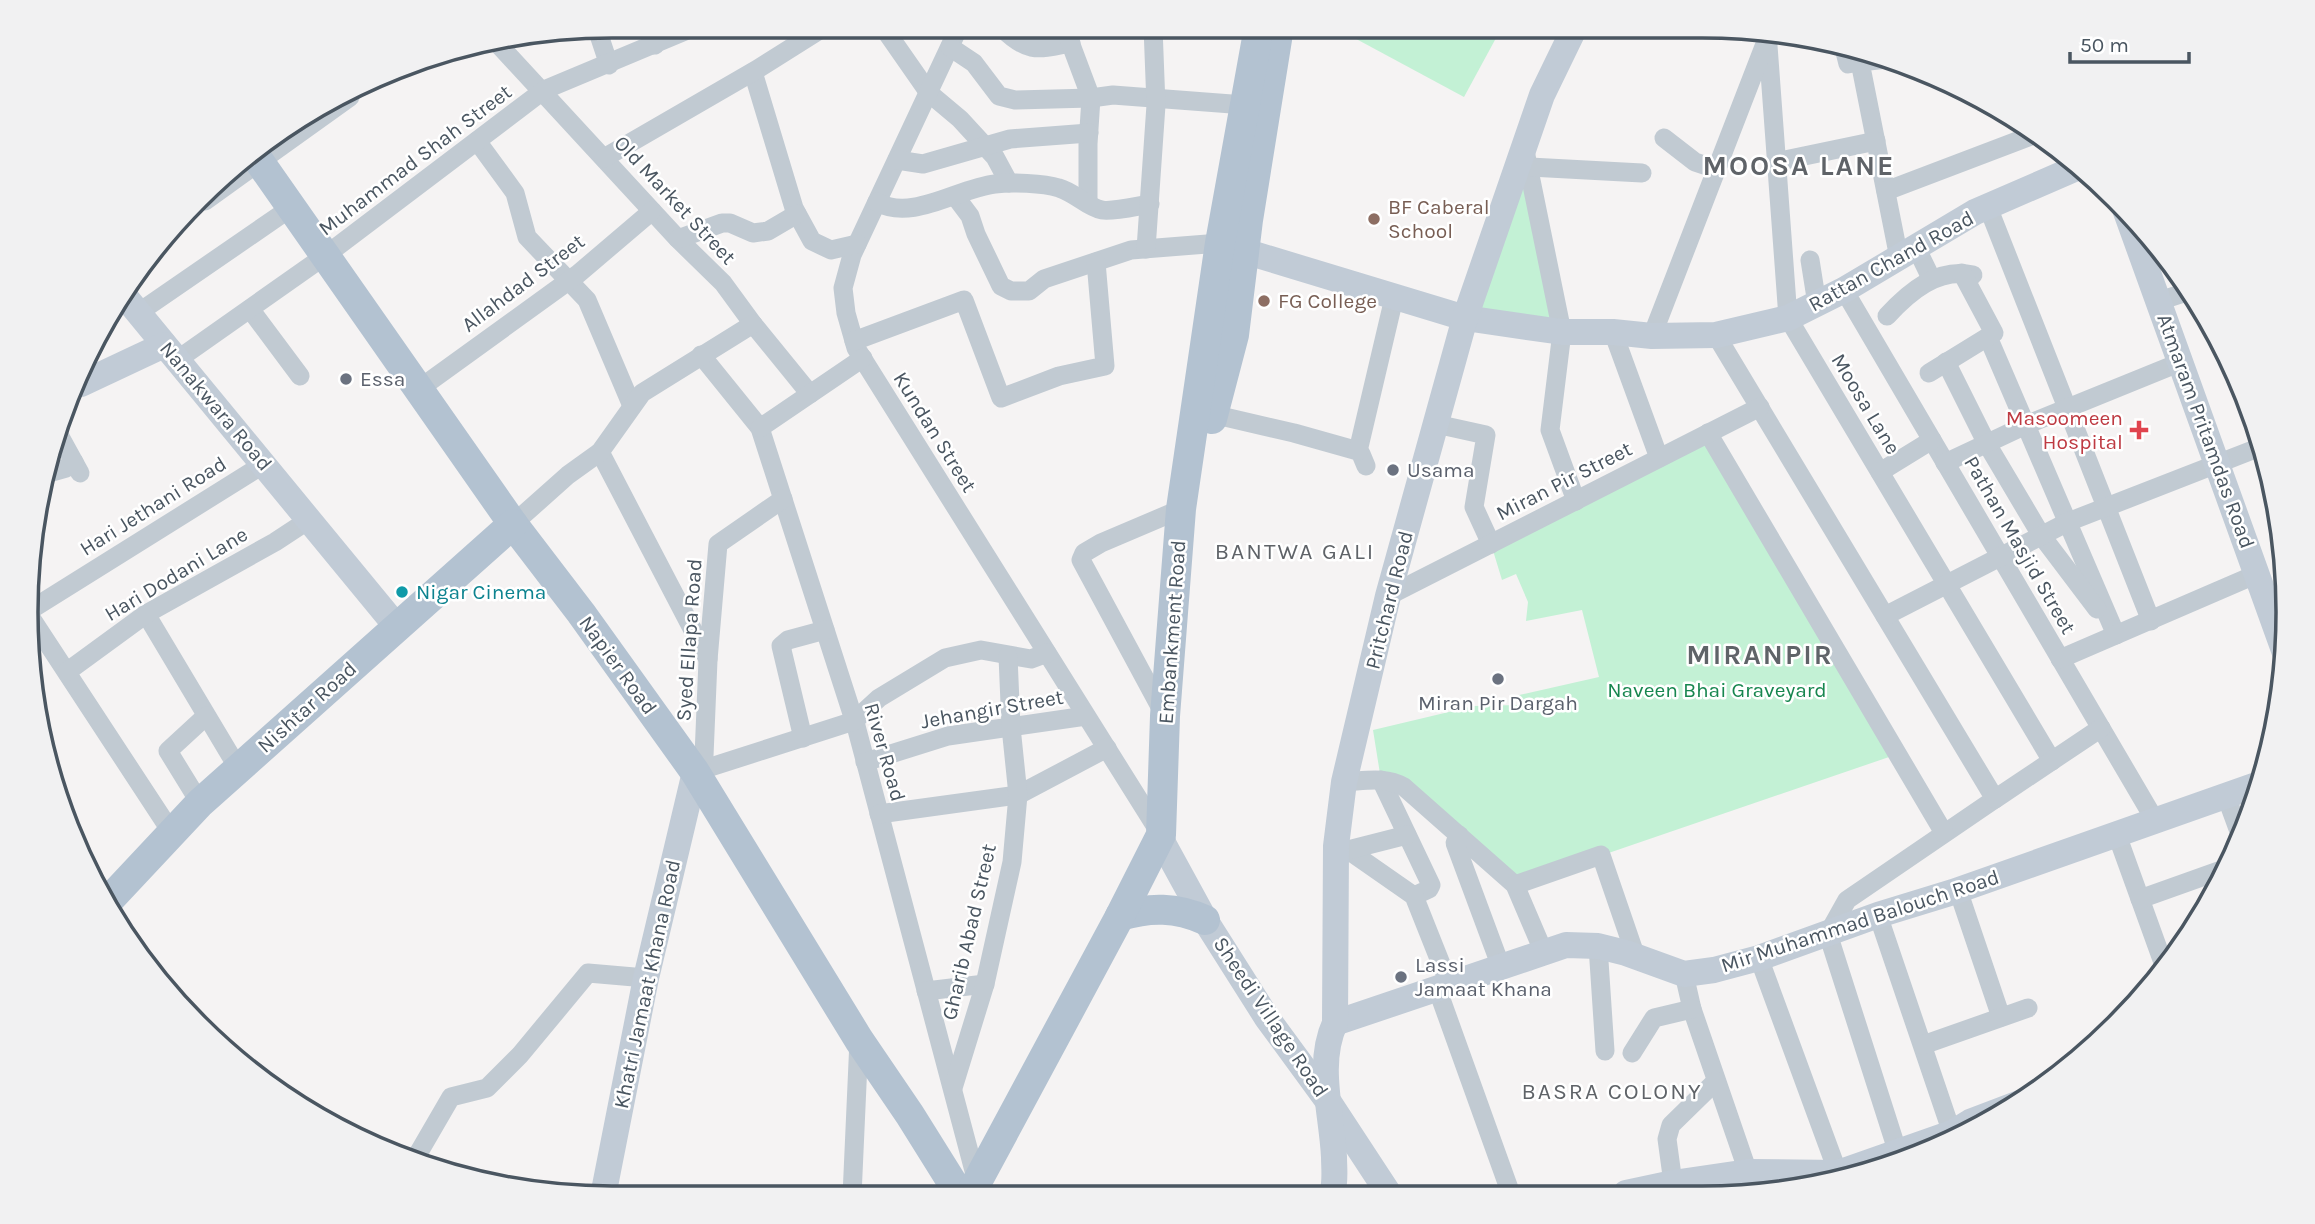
<svg xmlns="http://www.w3.org/2000/svg" width="2315" height="1224" font-family="Karla,sans-serif">
<rect width="100%" height="100%" fill="#f5f3f3"/>
<g fill="#c3f1d5">
<path d="M 1334,27 L 1502,27 L 1464,97 Z"/>
<path d="M 1524,146 L 1552,321 L 1465,318 Z"/>
<path d="M 1708,433 L 1892,756 L 1515,885 L 1381,780 L 1373,730 L 1474,706 L 1519,705 L 1519,695 L 1599,677 L 1582,610 L 1526,621 L 1528,602 L 1516,574 L 1502,580 L 1491,544 Z"/>
</g>
<g fill="none" stroke-linecap="round" stroke-linejoin="round">
<g stroke="#c1cad2" stroke-width="19">
<path d="M 648,26 L 655,45"/>
<path d="M 883,27 L 929,93 L 960,119 L 995,157 L 1009,183"/>
<path d="M 959,27 L 852,255 L 843,288 L 846,313 L 856,348 L 1161,835"/>
<path d="M 1001,27 C 1027,53 1036,50 1071,43"/>
<path d="M 1084,27 L 1067,34 L 1091,98 L 1088,144 L 1088,203"/>
<path d="M 597,29 L 609,65"/>
<path d="M 1767,32 L 1788,318 L 2052,761"/>
<path d="M 1843,44 L 1848,64 L 1860,62"/>
<path d="M 499,45 L 678,239 L 723,283 L 753,324 L 810,394"/>
<path d="M 950,47 L 974,63 L 999,96 L 1015,100 L 1091,98 L 1113,95 L 1245,105"/>
<path d="M 1887,59 L 1860,62 L 1899,258"/>
<path d="M 753,72 L 794,208 L 812,241 L 831,250 L 857,244"/>
<path d="M 1664,138 L 1695,162 L 1716,169"/>
<path d="M 477,141 L 515,193 L 527,237 L 587,300 L 632,406"/>
<path d="M 1524,146 L 1562,332 L 1550,430 L 1576,501"/>
<path d="M 604,158 L 756,70 L 826,26"/>
<path d="M 897,160 L 923,164 L 1010,139 L 1089,133"/>
<path d="M 1776,162 L 1876,141"/>
<path d="M 1530,167 L 1642,173"/>
<path d="M 1886,191 L 2036,134"/>
<path d="M 955,196 L 970,216 L 976,234 L 1001,286 L 1011,291 L 1029,291 L 1044,279 L 1131,250 L 1220,243"/>
<path d="M 205,201 L 350,97"/>
<path d="M 877,202 C 912,222 958,188 995,184 C 1011,182 1043,183 1059,188 C 1074,192 1087,207 1102,210 C 1113,212 1137,206 1150,204"/>
<path d="M 1988,207 L 2151,621"/>
<path d="M 678,239 L 722,223 L 730,223 L 753,233 L 768,231 L 797,214"/>
<path d="M 1916,247 L 1931,278"/>
<path d="M 1146,249 L 1156,105 L 1153,27"/>
<path d="M 1810,260 L 1817,304"/>
<path d="M 1844,290 L 2156,822"/>
<path d="M 2159,301 L 2190,291"/>
<path d="M 250,309 L 300,376"/>
<path d="M 138,313 L 292,207"/>
<path d="M 1887,316 C 1909,292 1938,267 1973,275"/>
<path d="M 1613,332 L 1659,458"/>
<path d="M 1716,335 L 1995,799 L 1847,900 L 1828,934 L 1898,1153"/>
<path d="M 1652,336 L 1765,44"/>
<path d="M 1988,337 L 2116,635"/>
<path d="M 854,341 L 964,300 L 1001,398 L 1059,376 L 1105,366 L 1096,262"/>
<path d="M 701,355 L 760,428 L 856,726 L 977,1182"/>
<path d="M 177,360 L 326,255 L 544,90 L 697,26"/>
<path d="M 1946,362 L 1987,444 L 2041,535 L 2097,609"/>
<path d="M 1929,373 L 1994,333 L 1962,273"/>
<path d="M 419,389 L 578,274 L 652,211"/>
<path d="M 1212,414 L 1294,433 L 1358,451 L 1361,454 L 1366,466"/>
<path d="M 1436,424 L 1486,435 L 1474,507 L 1491,544"/>
<path d="M 760,428 L 863,358"/>
<path d="M 58,433 L 80,473"/>
<path d="M 1708,433 L 1944,833"/>
<path d="M 1358,451 L 1394,298"/>
<path d="M 600,452 L 708,659"/>
<path d="M 1945,463 L 2026,425 L 2181,362"/>
<path d="M 1880,472 L 1932,440"/>
<path d="M 45,474 L 66,468 L 74,462"/>
<path d="M 513,524 L 568,475 L 600,452 L 642,393 L 753,324"/>
<path d="M 1388,596 L 1760,407"/>
<path d="M 32,609 L 264,464"/>
<path d="M 146,614 L 238,768"/>
<path d="M 1885,616 L 2068,522 L 2263,446"/>
<path d="M 31,618 L 172,833"/>
<path d="M 2060,659 L 2257,574"/>
<path d="M 68,671 L 146,614 L 275,542 L 310,519"/>
<path d="M 1164,714 L 1081,560 L 1084,553 L 1101,543 L 1181,509"/>
<path d="M 803,738 L 781,646 L 788,640 L 825,630"/>
<path d="M 865,762 L 948,736 L 1086,716"/>
<path d="M 695,772 L 854,721 L 879,698 L 945,658 L 981,650 L 1031,659 L 1047,653"/>
<path d="M 695,772 L 704,756 L 708,660 L 718,544 L 783,499"/>
<path d="M 1381,780 L 1431,885 L 1429,889 L 1414,896"/>
<path d="M 1344,782 C 1365,781 1385,776 1404,787 L 1515,885 L 1544,953"/>
<path d="M 2226,796 L 2241,837"/>
<path d="M 1995,799 L 2101,728"/>
<path d="M 200,803 L 168,751 L 206,716"/>
<path d="M 879,814 L 1018,795 L 1107,748"/>
<path d="M 1459,835 L 1455,843 L 1501,967"/>
<path d="M 2117,835 L 2165,968"/>
<path d="M 1336,846 L 1348,850 L 1414,896 L 1449,984"/>
<path d="M 1348,850 L 1407,835"/>
<path d="M 1515,885 L 1601,855 L 1636,957"/>
<path d="M 1958,890 L 2001,1017"/>
<path d="M 2140,899 L 2227,868"/>
<path d="M 1878,915 L 1954,1139"/>
<path d="M 1598,946 L 1605,1051"/>
<path d="M 1759,958 L 1838,1173 L 1828,1180"/>
<path d="M 1684,974 L 1692,1009 L 1748,1172"/>
<path d="M 1437,988 L 1511,1194"/>
<path d="M 926,991 L 985,984"/>
<path d="M 1923,1045 L 2028,1008"/>
<path d="M 1632,1053 L 1654,1018 L 1692,1009"/>
<path d="M 953,1088 L 985,984 L 1012,862 L 1018,795 L 1011,727 L 1008,656"/>
<path d="M 415,1159 L 451,1097 L 487,1088 L 520,1055 L 588,973 L 646,978"/>
<path d="M 1673,1183 L 1667,1139 L 1671,1125 L 1716,1081"/>
<path d="M 852,1196 L 859,1040"/>
</g>
<g stroke="#c1cbd6" stroke-width="26">
<path d="M 2125,209 L 2285,653"/>
<path d="M 1244,251 L 1465,318 L 1562,332 L 1613,332 L 1652,336 L 1716,335 L 1788,318 L 1844,290 L 1975,212 L 2081,166"/>
<path d="M 122,293 L 397,627"/>
<path d="M 81,384 L 164,345"/>
<path d="M 1161,835 L 1164,845 L 1205,920 L 1267,1018 L 1330,1104 L 1389,1194"/>
<path d="M 1335,1023 L 1566,945 L 1598,946 L 1626,953 L 1684,974 L 1714,970 L 1759,958 L 1878,915 L 1953,892 L 2262,783"/>
<path d="M 1626,1193 L 1673,1183 L 1748,1172 L 1838,1173 L 1952,1133 L 1970,1122 L 2020,1103"/>
<path d="M 1332,1194 C 1336,1182 1334,1169 1334,1157 C 1332,1113 1316,1064 1335,1023 L 1336,846 L 1344,782 L 1388,596 L 1465,318 L 1542,95 L 1575,27"/>
<path d="M 603,1196 L 646,978 L 695,772"/>
</g>
<g stroke="#b3c2d1" stroke-width="30">
<path d="M 252,151 L 513,524 L 581,613 L 695,772 L 859,1040 L 910,1115 L 960,1195"/>
<path d="M 1212,419 L 1234,335 L 1248,220 L 1279,27"/>
<path d="M 110,899 L 200,803 L 513,524"/>
<path d="M 1120,916 C 1150,907 1176,907 1205,920"/>
<path d="M 970,1195 L 1120,916 L 1161,835 L 1165,716 L 1181,509 L 1220,243 L 1259,27"/>
</g>
</g>
<g fill="#8d6e63" stroke="#fff" stroke-width="2.5">
<circle cx="1374" cy="219" r="7"/>
<circle cx="1264" cy="301" r="7"/>
</g>
<g fill="#6b7280" stroke="#fff" stroke-width="2.5">
<circle cx="346" cy="379" r="7"/>
<circle cx="1393" cy="470" r="7"/>
<circle cx="1498" cy="679" r="7"/>
<circle cx="1401" cy="977" r="7"/>
</g>
<path fill="#e0444e" stroke="#fff" stroke-width="2.5" d="M2135.5 419.5h7v7h7v7h-7v7h-7v-7h-7v-7h7z"/>
<circle fill="#0f9aa8" stroke="#fff" stroke-width="2.5" cx="402" cy="592" r="7"/>
<g text-anchor="middle" stroke-width="5" stroke-linejoin="round" paint-order="stroke">
<g font-size="21" fill="#4a5661" stroke="#fff">
<text transform="translate(415 160) rotate(-37)" y="7">Muhammad Shah Street</text>
<text transform="translate(675 200) rotate(47)" y="7">Old Market Street</text>
<text transform="translate(1891 261) rotate(-29)" y="7">Rattan Chand Road</text>
<text transform="translate(523 283) rotate(-37)" y="7">Allahdad Street</text>
<text transform="translate(1866 404) rotate(59)" y="7">Moosa Lane</text>
<text transform="translate(216 406) rotate(50)" y="7">Nanakwara Road</text>
<text transform="translate(2206 431) rotate(70)" y="7">Atmaram Pritamdas Road</text>
<text transform="translate(935 432) rotate(58)" y="7">Kundan Street</text>
<text transform="translate(1564 481) rotate(-27)" y="7">Miran Pir Street</text>
<text transform="translate(153 506) rotate(-32)" y="7">Hari Jethani Road</text>
<text transform="translate(2020 545) rotate(60)" y="7">Pathan Masjid Street</text>
<text transform="translate(176 574) rotate(-31)" y="7">Hari Dodani Lane</text>
<text transform="translate(1389 600) rotate(-76)" y="7">Pritchard Road</text>
<text transform="translate(1172 632) rotate(-86)" y="7">Embankment Road</text>
<text transform="translate(689 640) rotate(-86)" y="7">Syed Ellapa Road</text>
<text transform="translate(618 665) rotate(54)" y="7">Napier Road</text>
<text transform="translate(307 707) rotate(-42)" y="7">Nishtar Road</text>
<text transform="translate(992 709) rotate(-10)" y="7">Jehangir Street</text>
<text transform="translate(885 752) rotate(74)" y="7">River Road</text>
<text transform="translate(1860 921) rotate(-18)" y="7">Mir Muhammad Balouch Road</text>
<text transform="translate(969 932) rotate(-77)" y="7">Gharib Abad Street</text>
<text transform="translate(647 984) rotate(-78)" y="7">Khatri Jamaat Khana Road</text>
<text transform="translate(1271 1017) rotate(56)" y="7">Sheedi Village Road</text>
</g>
<g font-size="21" fill="#785e54" stroke="#fff" text-anchor="start">
<text x="1388" y="214">BF Caberal<tspan x="1388" dy="24">School</tspan></text>
<text x="1278" y="308">FG College</text>
</g>
<g font-size="21" fill="#5b616d" stroke="#fff" text-anchor="start">
<text x="360" y="386">Essa</text>
<text x="1407" y="477">Usama</text>
<text x="1498" y="710" text-anchor="middle">Miran Pir Dargah</text>
<text x="1415" y="972">Lassi<tspan x="1415" dy="24">Jamaat Khana</tspan></text>
</g>
<g font-size="21" fill="#be3a42" stroke="#fff" text-anchor="end">
<text x="2123" y="425">Masoomeen<tspan x="2123" dy="24">Hospital</tspan></text>
</g>
<g font-size="21" fill="#0d838f" stroke="#fff" text-anchor="start">
<text x="416" y="599">Nigar Cinema</text>
</g>
<g font-size="21" fill="#17864f" stroke="#fff">
<text x="1717" y="697">Naveen Bhai Graveyard</text>
</g>
<g font-size="23" letter-spacing="2" fill="#5f6368" stroke="#fff">
<text x="1295" y="559">BANTWA GALI</text>
<text x="1612" y="1099">BASRA COLONY</text>
</g>
<g font-size="28" font-weight="bold" letter-spacing="2" fill="#5f6368" stroke="#fff">
<text x="1799" y="175">MOOSA LANE</text>
<text x="1760" y="664">MIRANPIR</text>
</g>
</g>
<path d="M0 0H2315V1224H0ZM612 38H1702A574 574 0 0 1 2276 612V612A574 574 0 0 1 1702 1186H612A574 574 0 0 1 38 612V612A574 574 0 0 1 612 38Z" fill="#f1f1f2" fill-rule="evenodd"/>
<path fill="none" stroke="#4a5661" stroke-width="3.5" d="M612 38H1702A574 574 0 0 1 2276 612V612A574 574 0 0 1 1702 1186H612A574 574 0 0 1 38 612V612A574 574 0 0 1 612 38Z"/>
<path d="M2070 52v10h119v-10" fill="none" stroke="#4a5661" stroke-width="3.5"/>
<text x="2080" y="52" font-size="21" fill="#4a5661" stroke="#ffffff" stroke-width="5" paint-order="stroke">50 m</text>
</svg>
